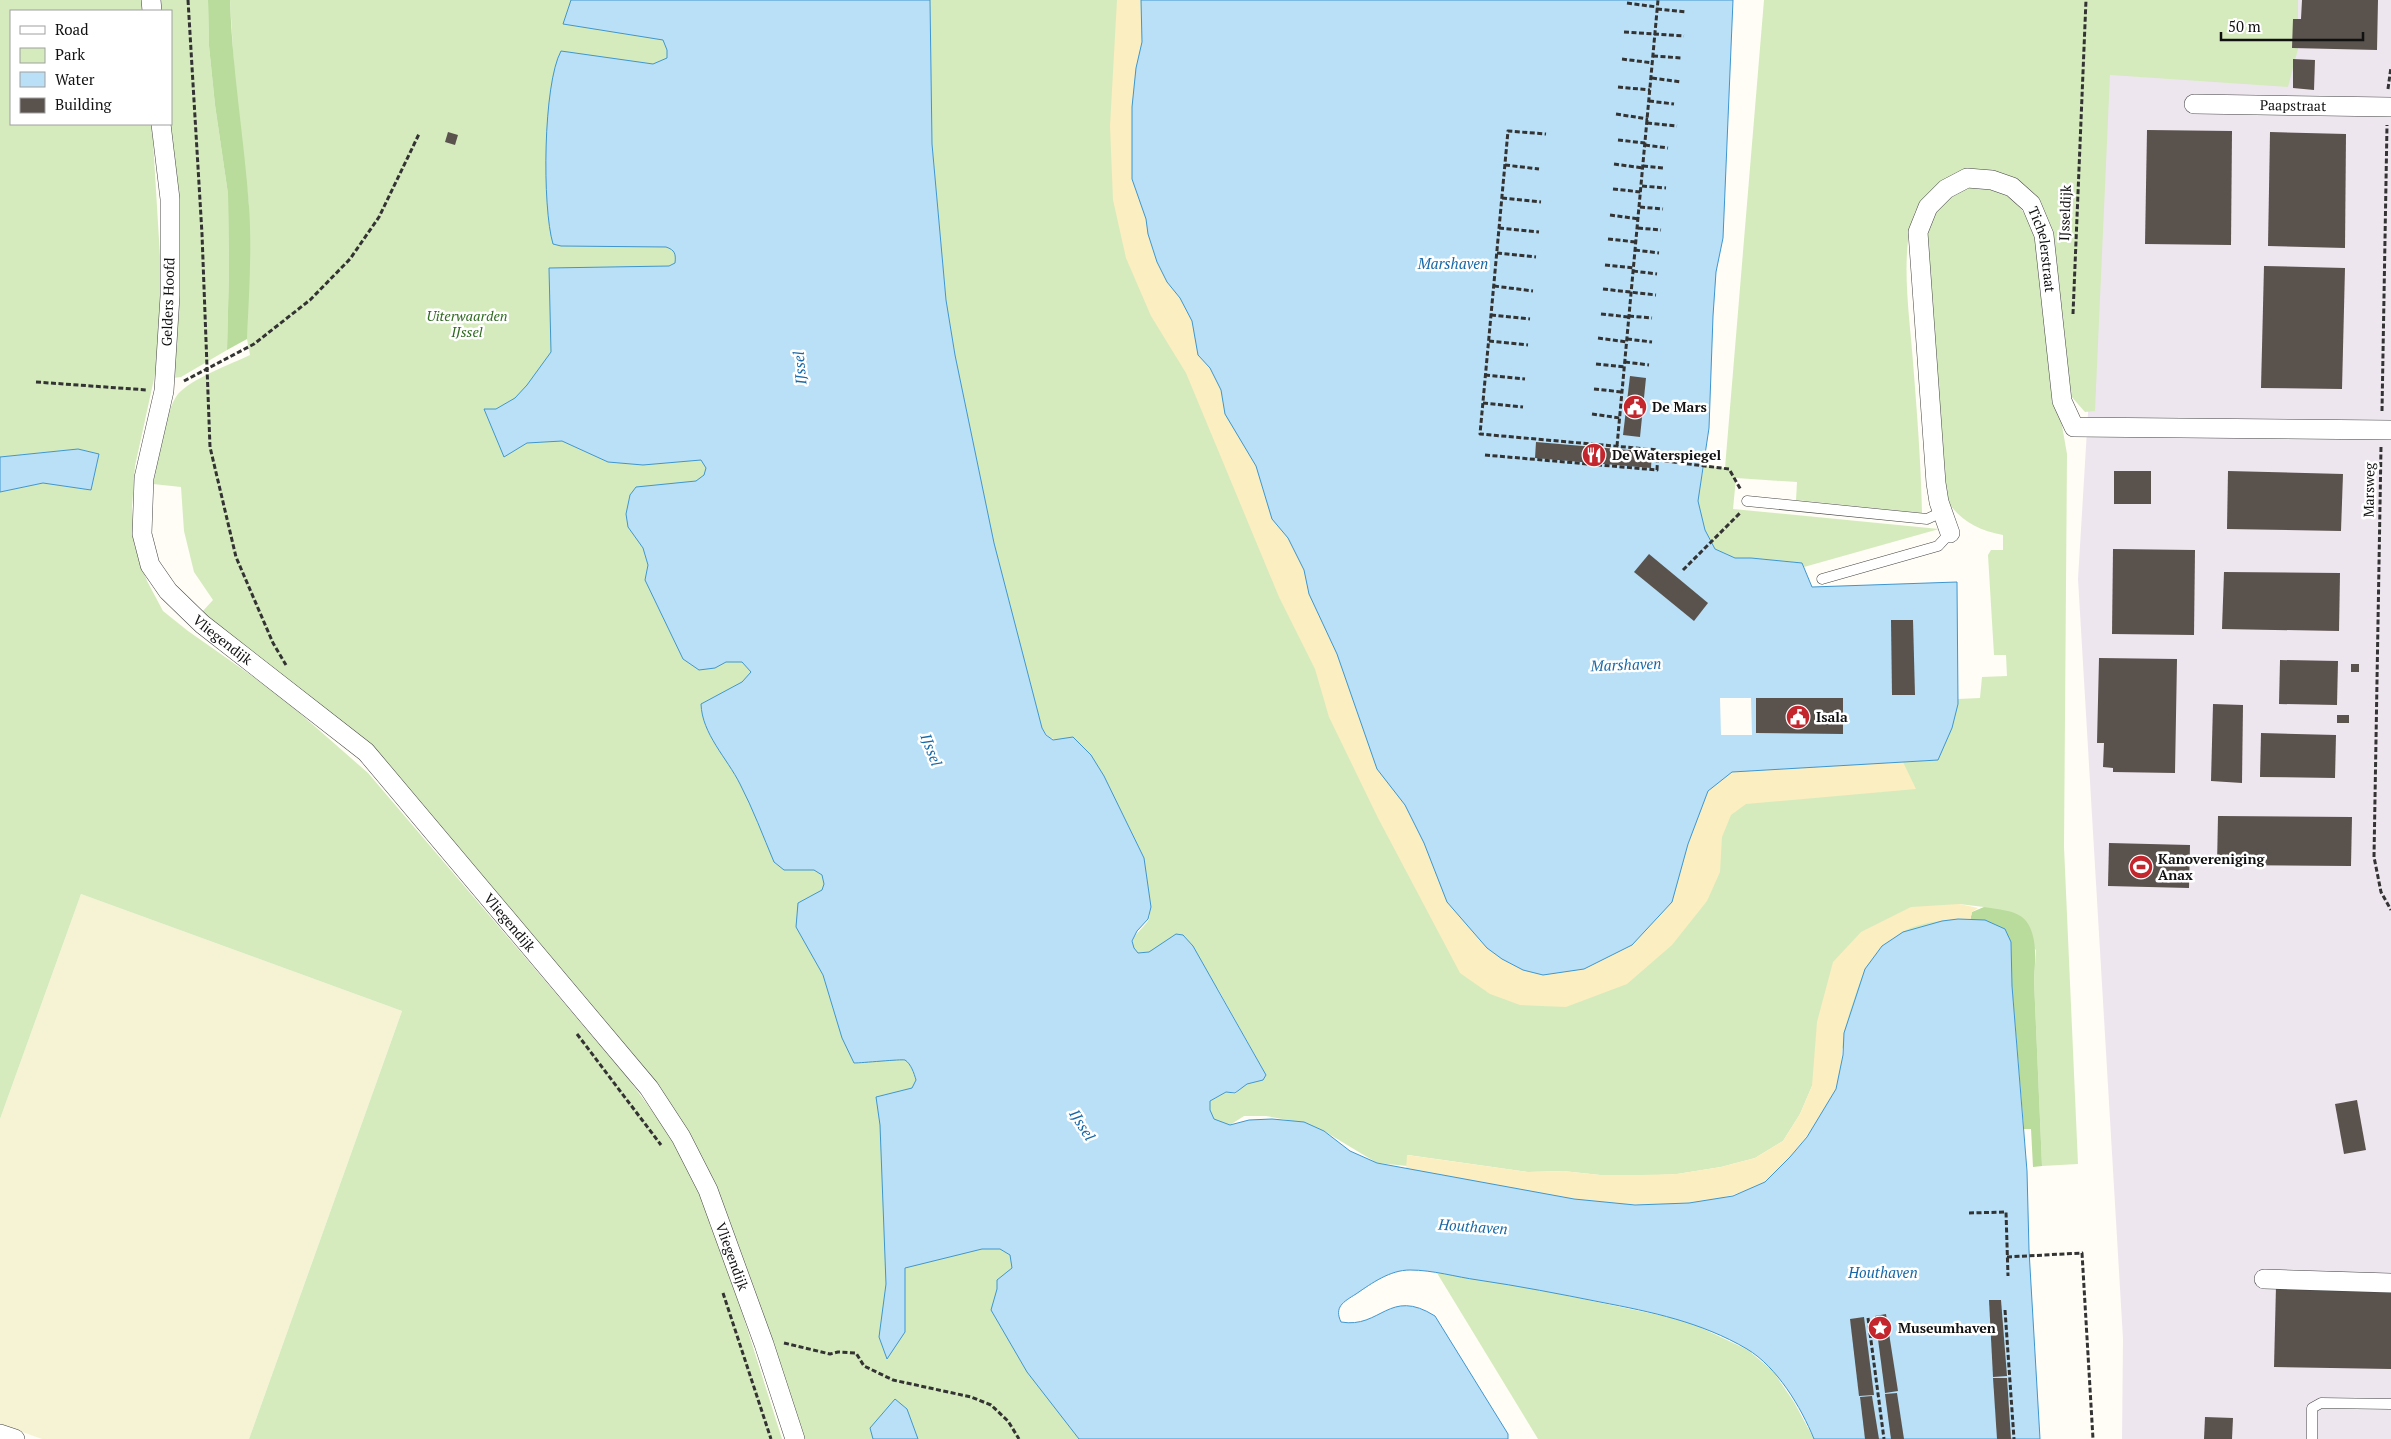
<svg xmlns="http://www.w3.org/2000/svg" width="2391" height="1439" font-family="'PT Serif',serif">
<rect width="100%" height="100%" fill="#fffdf5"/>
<path fill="#eee6ef" d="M 2113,0 L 2391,0 L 2391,1439 L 2122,1439 L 2123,1339 L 2078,579 Z"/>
<path fill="#f6f3d4" d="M 81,894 L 402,1011 L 249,1439 L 42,1439 L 0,1424 L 0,1119 Z"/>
<g fill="#d5ebbd">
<path d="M 0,0 L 145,0 L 145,11 L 11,11 L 11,124 L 152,124 L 161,273 L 157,365 L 135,466 L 132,507 L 134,544 L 147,581 L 163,611 L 188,631 L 279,695 L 368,773 L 627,1077 L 675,1142 L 709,1208 L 782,1439 L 249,1439 L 402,1011 L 81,894 L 0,1119 L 0,492 L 43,483 L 91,490 L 99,454 L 78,449 L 0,457 Z"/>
<path d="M 159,0 L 208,0 L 209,46 L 215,105 L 228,194 L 229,270 L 227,350 L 181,377 L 173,378 L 179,310 L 170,124 L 171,11 L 160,11 Z"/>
<path d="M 230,0 L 671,0 L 1125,1439 L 803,1439 L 718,1193 L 691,1136 L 666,1099 L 330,714 L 201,613 L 213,600 L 194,572 L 184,531 L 181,487 L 153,484 C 157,463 165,410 178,394 C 191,379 231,364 250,355 L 247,339 L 249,206 L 235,86 Z"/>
<path d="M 930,0 L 1141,0 L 1732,772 L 1938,760 L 1958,699 L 1980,698 L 1982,677 L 2007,676 L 2006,655 L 1994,655 L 1988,555 L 1991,550 L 2003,550 L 2003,535 C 1978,530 1962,522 1947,501 L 1923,239 C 1927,229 1931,215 1938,207 C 1974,166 2022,192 2036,237 L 2051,363 L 2067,454 L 2064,847 L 2078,1164 L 2042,1166 L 2034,980 L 2036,950 L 1984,907 L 1959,904 L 1812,1086 L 1800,1114 L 1783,1141 L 1755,1158 L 1721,1167 L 1677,1174 L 1642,1176 L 1600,1175 L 1563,1171 L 1528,1172 L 1408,1155 L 1407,1166 L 1377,1163 L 1324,1131 L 1304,1123 L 1266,1116 L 1244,1116 L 1230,1125 L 1214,1120 L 1209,1110 L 1210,1101 L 1226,1092 L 1235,1094 L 1246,1084 L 1263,1080 L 1266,1075 L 1218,989 L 1149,952 L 1137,953 C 1124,938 1143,931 1149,919 C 1150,915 1150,910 1151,907 L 1063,740 C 1052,740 1048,738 1042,728 L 994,544 L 955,355 L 946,300 L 932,144 Z"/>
<path d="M 1764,0 L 2298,0 L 2298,49 L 2288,87 L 2110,75 L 2095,411 L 2085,412 L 2070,395 L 2031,194 L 1949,177 C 1937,187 1921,197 1915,212 C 1899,251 1910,319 1913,362 C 1917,413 1921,463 1922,513 L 1796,500 L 1797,482 L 1736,478 L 1733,509 L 1939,529 L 1804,567 L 1802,563 L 1751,558 L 1735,558 L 1715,549 L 1705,530 L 1697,501 L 1704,466 L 1725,468 Z"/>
<path d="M 1437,1273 L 1512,1284 L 1687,1321 L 1748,1350 L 1773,1371 L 1794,1402 L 1814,1439 L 1538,1439 Z"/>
</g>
<g fill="#b9dc9c">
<path d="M 208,0 L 230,0 C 232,69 244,137 249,206 C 252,250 249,295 247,339 L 227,350 L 229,270 L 228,194 L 215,105 L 209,46 Z"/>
<path d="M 1984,907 C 1996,909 2013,910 2022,917 C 2039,931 2035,962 2034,980 L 2042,1166 L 2033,1167 L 2031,1129 L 2024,1129 L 2012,986 L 2011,942 L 1970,921 L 1972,912 Z"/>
</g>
<g fill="#fbeec1">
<path d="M 1117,0 L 1141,0 L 1142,42 L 1136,68 L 1132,107 L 1132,179 L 1146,219 L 1148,234 L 1167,282 L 1180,298 L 1192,321 L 1198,355 L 1210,367 L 1221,390 L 1225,415 L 1256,466 L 1272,519 L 1288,538 L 1304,570 L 1309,594 L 1337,654 L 1377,769 L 1405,805 L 1424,843 L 1447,902 L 1487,948 L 1502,959 L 1523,970 L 1543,975 L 1584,969 L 1632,945 L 1672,902 L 1688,844 L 1708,790 L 1732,772 L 1903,762 L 1916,789 L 1746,804 L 1731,815 L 1722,837 L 1720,872 L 1707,901 L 1672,945 L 1627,984 L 1566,1007 L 1520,1005 L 1490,994 L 1460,973 L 1378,818 L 1329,717 L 1315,669 L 1279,597 L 1186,373 L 1151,316 L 1126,258 L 1113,200 L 1110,126 Z"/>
<path d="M 1959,904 L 1978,908 L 1972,912 L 1970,921 C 1950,918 1922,922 1904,931 C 1895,936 1872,959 1866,968 C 1862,973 1846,1024 1844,1032 C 1841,1051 1843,1070 1836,1088 C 1829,1108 1782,1174 1763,1183 C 1670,1231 1506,1187 1406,1170 L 1407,1155 L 1528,1172 L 1563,1171 L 1600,1175 L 1642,1175 L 1677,1174 L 1721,1167 L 1755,1158 L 1783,1141 L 1800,1114 L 1812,1086 L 1817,1022 L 1833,962 L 1861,932 L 1911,907 Z"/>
</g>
<g fill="#b9e0f7" stroke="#3f96cf">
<path d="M 571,0 L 930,0 L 932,144 L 946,300 L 955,355 L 994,543 L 1042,728 L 1046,735 L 1053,740 L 1073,737 L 1091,755 L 1104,776 L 1144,858 L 1151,907 L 1148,919 L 1137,931 L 1132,941 L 1134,948 L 1138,953 L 1149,952 L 1176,934 L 1183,935 L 1193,946 L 1266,1075 L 1263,1080 L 1247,1084 L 1235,1093 L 1226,1092 L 1210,1101 L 1210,1110 L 1214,1119 L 1230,1125 L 1249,1120 L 1272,1119 L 1304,1122 L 1324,1131 L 1350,1151 L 1377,1163 L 1574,1199 L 1635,1205 L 1689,1203 L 1733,1196 L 1765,1182 L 1790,1157 L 1807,1137 L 1836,1089 L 1843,1055 L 1844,1033 L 1865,969 L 1882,946 L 1903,932 L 1942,921 L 1958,919 L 1985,920 L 2005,929 L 2011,942 L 2012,986 L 2027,1171 L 2029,1250 L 2040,1439 L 1814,1439 C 1801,1407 1777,1367 1747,1349 C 1701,1322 1652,1312 1600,1302 C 1560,1294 1519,1286 1478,1280 C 1456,1277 1433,1270 1410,1270 C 1390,1270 1372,1283 1356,1294 C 1343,1302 1334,1307 1341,1322 C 1381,1329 1389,1287 1435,1316 L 1508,1434 L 1508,1439 L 1079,1439 L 1027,1372 L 991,1310 L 997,1289 L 997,1280 L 1012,1268 L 1010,1255 L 1000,1249 L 982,1249 L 905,1268 L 905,1332 L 887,1359 L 879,1337 L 886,1284 L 880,1125 L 876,1097 L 912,1088 L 916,1080 C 914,1073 911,1064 905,1060 C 901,1059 862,1063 854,1063 L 842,1038 L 823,975 L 796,927 L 798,903 L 822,890 L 824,884 L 822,875 L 814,870 L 784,870 L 774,862 C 763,836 753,809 740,784 C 727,758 702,734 701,704 L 742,682 L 751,672 L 742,662 L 726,662 L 715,668 L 699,670 L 683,659 L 645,580 L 648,565 L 643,548 L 628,527 L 626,514 L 630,495 L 636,487 L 696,481 L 704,475 L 706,468 L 701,460 L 643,465 L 608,462 L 562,441 L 527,443 L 504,457 L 484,409 L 496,409 L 515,398 L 527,385 L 551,352 L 549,268 L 669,266 L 675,263 C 676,254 675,250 666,247 L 561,246 L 553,244 C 542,207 543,84 561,51 L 653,64 L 667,58 L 667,50 L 663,40 L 563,24 Z"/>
<path d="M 1141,0 L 1733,0 L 1723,238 L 1716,272 L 1713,316 L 1709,428 L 1698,501 L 1705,530 L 1715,549 L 1735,558 L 1751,558 L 1802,563 L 1812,587 L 1957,582 L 1958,704 L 1952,728 L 1938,760 L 1732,772 L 1708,791 L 1688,844 L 1672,902 L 1632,945 L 1584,969 L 1543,975 L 1523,970 L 1502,959 L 1487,948 L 1447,902 L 1424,843 L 1405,805 L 1377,769 L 1337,654 L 1309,594 L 1304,570 L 1288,538 L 1272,519 L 1256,466 L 1225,414 L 1221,390 L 1210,368 L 1198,355 L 1192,321 L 1180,298 L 1167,282 L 1157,262 L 1148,234 L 1146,219 L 1132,179 L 1132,107 L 1136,68 L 1142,42 Z"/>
<path d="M 78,449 L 99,454 L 91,490 L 43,483 L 0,492 L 0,457 Z"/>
<path d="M 895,1399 L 907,1409 L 918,1439 L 873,1439 L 870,1428 Z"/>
</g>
<path fill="#fffdf5" d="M 1720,698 L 1751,698 L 1752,735 L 1721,735 Z"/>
<g fill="#5a524d">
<path d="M 2302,0 L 2378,0 L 2377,50 L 2292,48 L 2293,19 L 2301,19 Z"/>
<path d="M 2293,59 L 2315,60 L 2314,90 L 2293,88 Z"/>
<path d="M 2147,130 L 2232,131 L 2231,245 L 2145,244 Z"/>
<path d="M 448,132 L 458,135 L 455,145 L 445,142 Z"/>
<path d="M 2270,132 L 2346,134 L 2345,248 L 2268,246 Z"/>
<path d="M 2264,266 L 2345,268 L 2342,389 L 2261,388 Z"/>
<path d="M 1630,376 L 1646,378 L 1640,437 L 1623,435 Z"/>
<path d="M 1536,442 L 1652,452 L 1651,468 L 1535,458 Z"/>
<rect x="2114" y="471" width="37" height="33"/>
<path d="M 2228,471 L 2343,474 L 2341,531 L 2227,529 Z"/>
<path d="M 2113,549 L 2195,550 L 2194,635 L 2112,634 Z"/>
<path d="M 1649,554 L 1708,603 L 1694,621 L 1634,572 Z"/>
<path d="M 2224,572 L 2340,573 L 2339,631 L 2222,629 Z"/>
<path d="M 1891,620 L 1913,620 L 1915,695 L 1892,695 Z"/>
<path d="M 2099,658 L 2177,659 L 2175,773 L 2113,772 L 2113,768 L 2103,767 L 2104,743 L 2097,743 Z"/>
<path d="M 2280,660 L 2338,661 L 2337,705 L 2279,704 Z"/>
<rect x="2351" y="664" width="8" height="8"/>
<path d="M 1756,698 L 1843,698 L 1843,734 L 1756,733 Z"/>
<path d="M 2213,704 L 2243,705 L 2242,783 L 2211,781 Z"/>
<rect x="2337" y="715" width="12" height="8"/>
<path d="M 2261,733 L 2336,735 L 2335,778 L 2260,777 Z"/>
<path d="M 2218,816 L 2352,817 L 2351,866 L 2217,865 Z"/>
<path d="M 2109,843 L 2190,845 L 2189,888 L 2108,886 Z"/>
<path d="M 2357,1100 L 2366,1150 L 2344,1154 L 2335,1104 Z"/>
<path d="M 2276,1286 L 2391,1289 L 2391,1369 L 2274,1367 Z"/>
<path d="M 1989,1300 L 2001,1300 L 2007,1376 L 1993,1377 Z"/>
<path d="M 1886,1314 L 1898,1391 L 1885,1393 L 1875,1316 Z"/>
<path d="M 1864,1317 L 1874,1395 L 1859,1396 L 1850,1319 Z"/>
<path d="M 1993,1378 L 2007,1378 L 2011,1439 L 1997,1439 Z"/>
<path d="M 1897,1393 L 1904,1439 L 1891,1439 L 1885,1394 Z"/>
<path d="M 1872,1396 L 1879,1439 L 1865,1439 L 1860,1397 Z"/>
<path d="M 2205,1417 L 2233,1418 L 2232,1439 L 2204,1439 Z"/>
</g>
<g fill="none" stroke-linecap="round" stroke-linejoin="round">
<g stroke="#444" stroke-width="11">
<g id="lane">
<path d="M 1747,501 L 1927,519 L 1942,512"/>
<path d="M 1822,579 L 1938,546 L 1950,533"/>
<path d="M 2312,1439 L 2312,1408 L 2321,1403 L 2391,1404"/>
</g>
</g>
<g stroke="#444" stroke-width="20">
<g id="street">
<path d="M 151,0 L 152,11"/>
<path id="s1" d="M 2194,104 L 2391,107"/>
<path id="s2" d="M 161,124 L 170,199 L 170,296 L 164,391 L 144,478 L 142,534 L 150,565 L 168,591 L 202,624 L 366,752 L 649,1088 L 681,1137 L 708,1190 L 764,1344 L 795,1439"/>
<path id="s3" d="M 1950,533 L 1939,502 L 1936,483 L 1918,232 L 1928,207 L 1946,189 L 1967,178 L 1992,180 L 2012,187 L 2031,204 L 2044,235 L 2062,401 L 2074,427 L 2391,430"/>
<path d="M 2264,1279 L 2391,1283"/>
<path d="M 0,1434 L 15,1439"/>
</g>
</g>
<g stroke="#333" stroke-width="3" stroke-dasharray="5 2.5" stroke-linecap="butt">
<path d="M 188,0 L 202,234 L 210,447 L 236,557 L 273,643 L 286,665"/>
<path d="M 1627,3 L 1657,7"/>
<path d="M 1657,9 L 1686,12"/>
<path d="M 1624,32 L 1684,36"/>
<path d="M 1653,56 L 1682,58"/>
<path d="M 1622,59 L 1653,63"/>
<path d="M 1652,78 L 1681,82"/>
<path d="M 1618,87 L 1650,90"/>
<path d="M 2388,89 L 2391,67"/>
<path d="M 1649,101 L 1674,104"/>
<path d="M 1616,114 L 1648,119"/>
<path d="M 1647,123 L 1677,126"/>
<path d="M 1618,140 L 1645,143"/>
<path d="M 1645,145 L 1668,148"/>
<path d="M 1614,164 L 1643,168"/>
<path d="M 1505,165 L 1539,169"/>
<path d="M 1643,166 L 1664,168"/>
<path d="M 1642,186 L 1666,188"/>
<path d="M 1613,189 L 1641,192"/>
<path d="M 1502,198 L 1541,202"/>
<path d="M 1640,207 L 1663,209"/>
<path d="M 1610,215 L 1639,219"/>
<path d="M 1499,228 L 1539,232"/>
<path d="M 1638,228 L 1661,230"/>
<path d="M 1608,239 L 1636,242"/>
<path d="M 1635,250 L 1659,253"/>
<path d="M 1497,253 L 1536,257"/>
<path d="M 1605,265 L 1634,268"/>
<path d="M 1633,271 L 1657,274"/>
<path d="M 1494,286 L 1533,291"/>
<path d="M 1603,289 L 1656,295"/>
<path d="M 1601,314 L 1629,317"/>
<path d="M 2073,314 L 2086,0"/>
<path d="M 1491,315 L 1530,319"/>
<path d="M 1629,316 L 1652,318"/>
<path d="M 1598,338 L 1627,342"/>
<path d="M 1627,339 L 1652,342"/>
<path d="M 1489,341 L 1528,345"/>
<path d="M 1625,362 L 1649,365"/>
<path d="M 1596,364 L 1625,367"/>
<path d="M 1485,375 L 1525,379"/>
<path d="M 184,381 L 254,344 L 310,300 L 350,259 L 379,217 L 419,134"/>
<path d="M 36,382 L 147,390"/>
<path d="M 1594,389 L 1622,392"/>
<path d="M 1483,403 L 1523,407"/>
<path d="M 2382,411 L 2387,125"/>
<path d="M 1592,414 L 1620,418"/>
<path d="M 1617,446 L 1658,0"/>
<path d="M 2381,447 L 2374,857 L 2381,892 L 2391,910"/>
<path d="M 1485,455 L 1657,470 L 1658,450 L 1480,434 L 1508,131 L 1546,134"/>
<path d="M 1657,460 L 1729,469 L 1741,490"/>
<path d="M 1683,570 L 1740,513"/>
<path d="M 577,1034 L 661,1145"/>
<path d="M 1969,1213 L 2006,1212 L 2008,1276"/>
<path d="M 2007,1257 L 2082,1253 L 2093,1439"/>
<path d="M 723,1293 L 771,1439"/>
<path d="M 2005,1310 L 2014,1439"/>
<path d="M 1868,1318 L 1884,1439"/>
<path d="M 784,1343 L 830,1354 L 838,1352 L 856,1353 L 864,1366 L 893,1380 L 971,1397 L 991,1405 L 1008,1421 L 1019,1439"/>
</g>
<use href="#lane" stroke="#fff" stroke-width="10"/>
<use href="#street" stroke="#fff" stroke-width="19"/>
</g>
<defs>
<g id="civic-disc" transform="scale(1.25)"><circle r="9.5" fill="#c4262e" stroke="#fff"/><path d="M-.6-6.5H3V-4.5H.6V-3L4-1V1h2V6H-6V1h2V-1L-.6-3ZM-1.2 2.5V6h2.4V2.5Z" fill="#fff"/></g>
<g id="restaurant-disc" transform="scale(1.25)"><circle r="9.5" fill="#c4262e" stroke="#fff"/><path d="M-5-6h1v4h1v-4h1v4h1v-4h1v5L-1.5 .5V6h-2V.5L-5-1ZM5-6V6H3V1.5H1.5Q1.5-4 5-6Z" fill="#fff"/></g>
<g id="stadium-disc" transform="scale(1.25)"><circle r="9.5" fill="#c4262e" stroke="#fff"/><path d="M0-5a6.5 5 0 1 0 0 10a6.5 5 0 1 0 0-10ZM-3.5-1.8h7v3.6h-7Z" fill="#fff"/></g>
<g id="sight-disc" transform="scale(1.25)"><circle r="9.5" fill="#c4262e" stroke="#fff"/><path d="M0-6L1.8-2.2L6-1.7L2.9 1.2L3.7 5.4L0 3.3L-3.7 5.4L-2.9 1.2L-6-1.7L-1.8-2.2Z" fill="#fff"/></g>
</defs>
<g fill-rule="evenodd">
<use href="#civic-disc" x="1635" y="407"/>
<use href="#restaurant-disc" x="1594" y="455"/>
<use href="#civic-disc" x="1798" y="717"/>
<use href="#stadium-disc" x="2141" y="867"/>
<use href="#sight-disc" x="1880" y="1328"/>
</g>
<g text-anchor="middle" stroke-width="5" stroke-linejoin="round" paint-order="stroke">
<g font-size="14" fill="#111" stroke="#fff">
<text dy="5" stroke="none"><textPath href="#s1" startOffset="99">Paapstraat</textPath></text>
<text transform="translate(2065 213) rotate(-88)" y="5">IJsseldijk</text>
<text dy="5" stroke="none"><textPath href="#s3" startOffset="499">Tichelerstraat</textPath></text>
<text transform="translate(168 302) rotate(-88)" y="5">Gelders Hoofd</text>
<text transform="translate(2369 490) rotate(-89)" y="5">Marsweg</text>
<text dy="5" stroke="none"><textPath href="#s2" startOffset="550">Vliegendijk</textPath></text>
<text dy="5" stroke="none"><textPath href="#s2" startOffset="955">Vliegendijk</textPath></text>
<text dy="5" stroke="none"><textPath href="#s2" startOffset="1360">Vliegendijk</textPath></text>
</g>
<g font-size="14" font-style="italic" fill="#2f6b1f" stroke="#fff">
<text x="467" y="321">Uiterwaarden<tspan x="467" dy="16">IJssel</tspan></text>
</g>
<g font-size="14" font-weight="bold" fill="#111" stroke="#fff" text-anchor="start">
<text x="1652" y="412">De Mars</text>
<text x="1612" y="460">De Waterspiegel</text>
<text x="1816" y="722">Isala</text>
<text x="2158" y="864">Kanovereniging<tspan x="2158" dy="16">Anax</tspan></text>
<text x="1898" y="1333">Museumhaven</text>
</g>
<g font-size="15" font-style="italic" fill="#1768a6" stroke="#fff">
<text x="1453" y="269">Marshaven</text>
<text transform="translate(800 368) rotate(-95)" y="5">IJssel</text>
<text transform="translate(1626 665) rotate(-2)" y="5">Marshaven</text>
<text transform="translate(931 750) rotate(69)" y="5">IJssel</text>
<text transform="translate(1082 1125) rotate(58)" y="5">IJssel</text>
<text transform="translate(1473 1227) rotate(4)" y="5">Houthaven</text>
<text x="1883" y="1278">Houthaven</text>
</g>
</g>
<rect x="10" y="10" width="162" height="115" fill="#ffffff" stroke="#a0a0a0"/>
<rect x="20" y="26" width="25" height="8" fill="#ffffff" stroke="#a0a0a0"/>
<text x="55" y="35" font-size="15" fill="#111111">Road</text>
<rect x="20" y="48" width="25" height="15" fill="#d5ebbd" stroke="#a0a0a0"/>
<text x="55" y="60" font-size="15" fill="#111111">Park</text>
<rect x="20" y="72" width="25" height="15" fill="#b9e0f7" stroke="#a0a0a0"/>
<text x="55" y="85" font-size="15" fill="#111111">Water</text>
<rect x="20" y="98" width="25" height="15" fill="#5a524d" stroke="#a0a0a0"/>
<text x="55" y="110" font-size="15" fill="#111111">Building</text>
<path d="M2221 32v8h142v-8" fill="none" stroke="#111111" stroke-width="2.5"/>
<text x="2228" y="32" font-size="15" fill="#111111" stroke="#ffffff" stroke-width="4" paint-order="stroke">50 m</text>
</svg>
